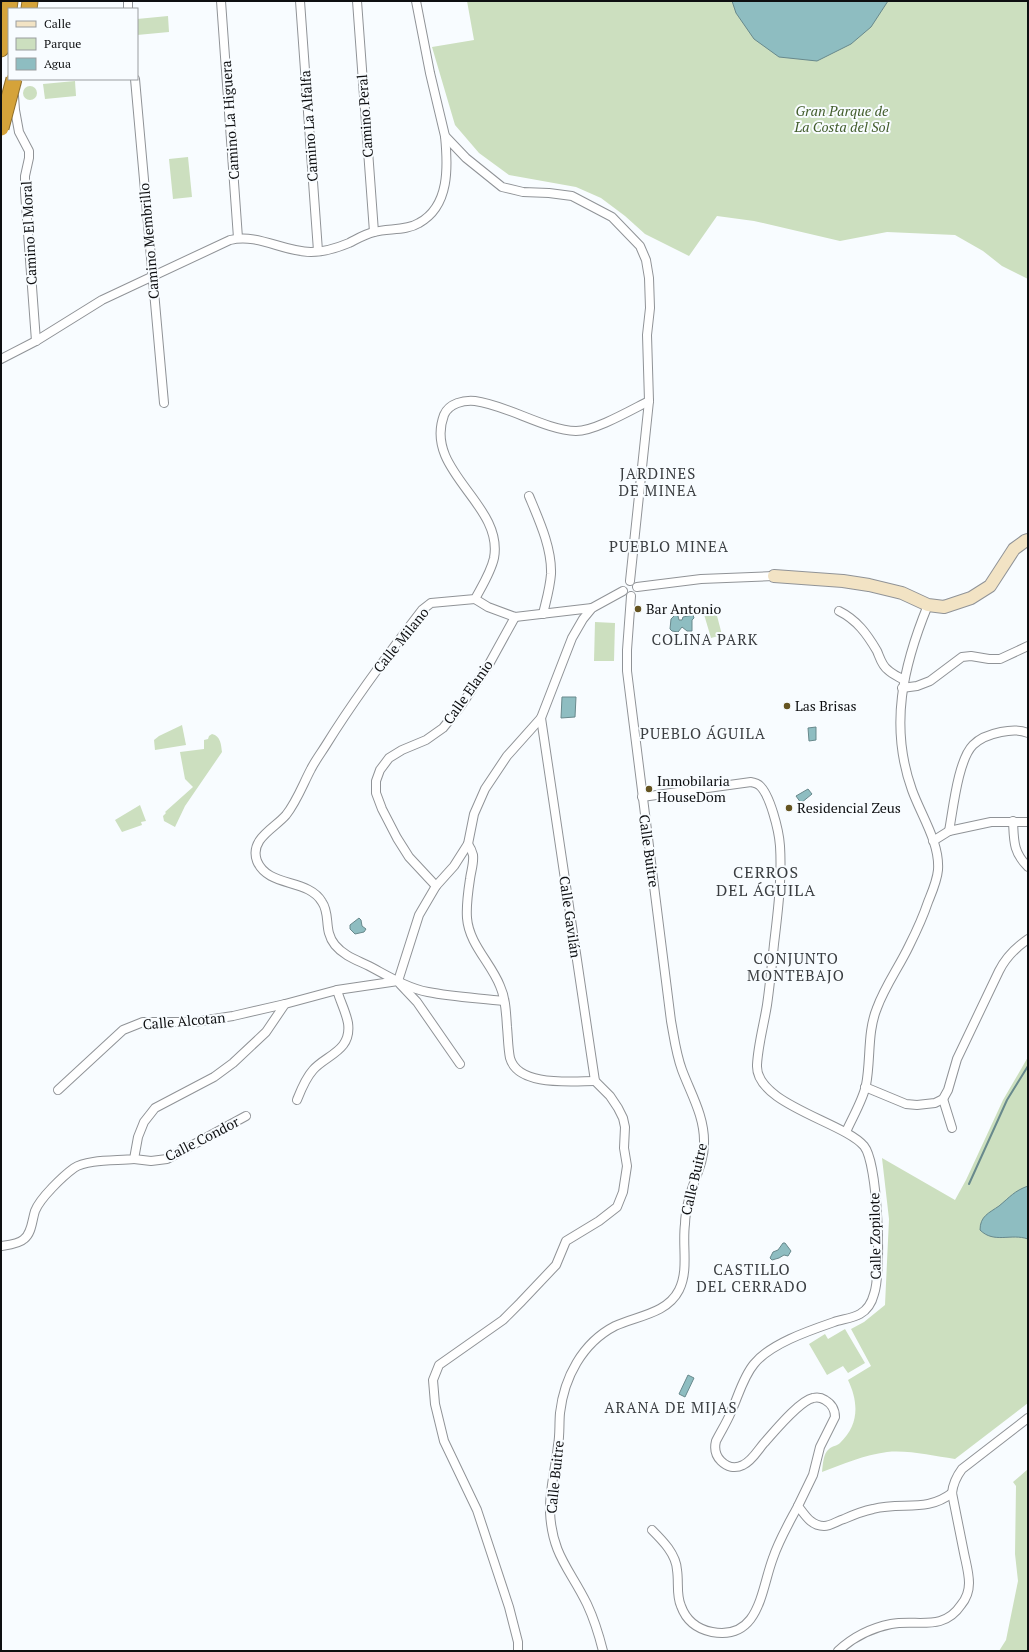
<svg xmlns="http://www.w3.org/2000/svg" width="1029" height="1652" font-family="'PT Serif',serif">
<rect width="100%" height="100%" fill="#f8fcff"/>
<g fill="#ccdfbf">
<path d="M 467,1 L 1028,1 L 1028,279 L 1002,266 L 983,251 L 955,235 L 887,232 L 840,241 L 754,221 L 717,216 L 689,256 L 645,234 L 625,216 L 601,198 L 576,187 L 509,175 L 479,153 L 455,125 L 432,47 L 474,40 Z"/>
<path d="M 168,16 L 169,32 L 137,35 L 137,19 Z"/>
<path d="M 75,81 L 76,96 L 45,99 L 43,84 Z"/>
<circle cx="30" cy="93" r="7"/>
<path d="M 188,157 L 192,197 L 173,199 L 169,159 Z"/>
<path d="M 715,608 L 722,635 L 711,638 L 703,611 Z"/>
<path d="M 595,622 L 615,623 L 614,661 L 594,661 Z"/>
<path d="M 182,725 L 186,745 L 155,750 L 154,740 L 159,736 Z"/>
<path d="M 212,734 C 221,736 221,745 222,752 L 185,806 L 175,827 L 164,821 L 163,816 L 166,813 L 165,812 L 193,787 L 185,779 L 180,752 L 204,749 L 204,740 L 208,739 L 209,736 Z"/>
<path d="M 140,805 L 146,821 L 141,822 L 142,825 L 122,832 L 115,820 Z"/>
<path d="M 1028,1057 L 1028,1403 L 955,1459 C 933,1456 910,1450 887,1452 C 864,1455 843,1464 822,1472 C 823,1464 823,1454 829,1449 C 832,1446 837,1446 840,1443 C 859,1425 859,1403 848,1380 L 871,1366 L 851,1329 L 864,1322 L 885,1305 L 889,1219 L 882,1158 L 955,1200 L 966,1180 L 1003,1100 Z"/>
<path d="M 845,1329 L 865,1363 L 848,1373 L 843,1366 L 827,1375 L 809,1344 L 825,1334 L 828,1339 Z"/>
<path d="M 1028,1469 L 1028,1651 L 999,1651 L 1006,1640 L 1018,1581 L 1015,1554 L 1016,1486 L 1013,1482 Z"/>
</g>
<g fill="#8ebdc1" stroke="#68898c">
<path d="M 732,1 L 888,1 L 871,27 L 851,44 L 817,61 L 779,57 L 754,39 L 736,13 Z"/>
<path d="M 675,615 L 678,616 L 679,620 L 682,620 L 683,617 L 693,615 L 694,618 L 692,620 L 692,631 L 687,631 L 682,627 L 678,632 L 672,631 L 670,629 L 671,619 Z"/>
<path d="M 562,697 L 576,697 L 575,717 L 561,718 Z"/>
<path d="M 816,727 L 816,740 L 809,741 L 808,728 Z"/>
<path d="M 808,789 L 812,794 L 801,803 L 796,796 Z"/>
<path d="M 359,918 L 361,920 L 362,926 L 366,929 L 364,932 L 355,934 L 350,929 L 350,925 Z"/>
<path d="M 1028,1186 L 1028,1239 C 1011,1233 994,1244 980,1230 C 980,1216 989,1213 999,1206 C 1010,1197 1014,1191 1028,1186 Z"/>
<path d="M 783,1243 L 785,1243 L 791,1251 L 788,1256 L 784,1255 L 779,1258 L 772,1260 L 770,1258 L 773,1252 L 778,1250 Z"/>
<path d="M 688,1375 L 694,1378 L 685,1397 L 679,1394 Z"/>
</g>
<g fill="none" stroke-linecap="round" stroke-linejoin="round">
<path stroke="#68898c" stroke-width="2" d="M 969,1184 L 1007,1100 L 1028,1066"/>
<g stroke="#909397" stroke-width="10">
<g id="street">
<path d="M 128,1 L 128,9"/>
<path d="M 221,1 L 238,238"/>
<path d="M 300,1 L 318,251"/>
<path d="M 357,1 L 374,232"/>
<path d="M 416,1 L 430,73 L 445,136 L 466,158 L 502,187 L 523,192 L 549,193 L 572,196 L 612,217 L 640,246 L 646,260 L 649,278 L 650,308 L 647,335 L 649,401 L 630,581"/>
<path d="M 135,79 L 164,403"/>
<path d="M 14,96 L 15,110 L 19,132 L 29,151 L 29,158 L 25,176 L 25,192 L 36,341"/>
<path d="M 1,359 L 36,341 L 102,300 L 230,240 C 258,233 283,252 311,252 C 324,252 337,248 349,243 C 357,239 365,234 374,232 C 388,228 406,231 419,223 C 450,206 448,166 445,136"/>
<path d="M 529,496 C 539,520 552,548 551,574 C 550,588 546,601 543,614"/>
<path d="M 637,587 L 701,579 L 774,576"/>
<path d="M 475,599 L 488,607 L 515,617 L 592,608"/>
<path d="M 839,611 C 857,620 867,634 877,651 C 880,658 882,666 888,670 C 892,674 899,677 904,680"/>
<path d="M 902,688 L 917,686 L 930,681 L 962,657 L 971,656 L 989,659 L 1000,659 L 1028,646"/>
<path d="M 642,797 L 751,782 C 754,783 756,783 759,785 C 770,794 779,831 780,846 C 782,878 778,911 774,944 C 772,964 770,984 767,1005 C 764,1024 758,1045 757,1065 C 755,1104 844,1122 864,1146 C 878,1163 882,1272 874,1294 C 872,1302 867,1310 860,1314 C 853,1318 844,1319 837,1321 C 811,1330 771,1343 754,1364 C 743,1377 738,1397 731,1412 C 727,1422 721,1431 716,1441 C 714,1449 715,1455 721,1461 C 727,1467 735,1469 743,1465 C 752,1461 758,1450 764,1443 C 774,1432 799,1401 813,1398 C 817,1397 822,1398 825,1400 C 832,1404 835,1410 835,1417 L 820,1447 L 813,1475 L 798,1506 C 805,1515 811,1526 824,1526 C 831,1526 837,1521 844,1519 C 853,1515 863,1511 873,1509 C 902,1501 926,1513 952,1493"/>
<path d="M 1013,821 C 1014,841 1013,852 1028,867"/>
<path d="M 949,831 C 953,810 958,760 973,745 C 980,738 991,734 1001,732 C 1010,730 1019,729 1028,733"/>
<path d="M 933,841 L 949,831 L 991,822 L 1028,822"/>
<path d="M 468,844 C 470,847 472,851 473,855 C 474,863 471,871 470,879 C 468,892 466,905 467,918 C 469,944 491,963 500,986 C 506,999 506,1014 507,1027 C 508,1037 508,1048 510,1058 C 518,1087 572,1081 595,1081"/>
<path d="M 436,886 L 409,857 L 397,838 L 382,809 L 376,793 L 376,781 L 380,770 L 389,758 L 402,750 L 426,740 L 443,728 L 460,707 L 488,666 L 515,617"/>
<path d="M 400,984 L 417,1002 L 460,1064"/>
<path d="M 504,1001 C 479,998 453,997 428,992 C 407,988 388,976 369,966 C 357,960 344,956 335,945 C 323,930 331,915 322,902 C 308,878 268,888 257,861 C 249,839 275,828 286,815 C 297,801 303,784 311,769 C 315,761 321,753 326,745 C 355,698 388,654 422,610 L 431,603 L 475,599 C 482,586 491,572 494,558 C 504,504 423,471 444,415 C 449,403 464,400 475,401 C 507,405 545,430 576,431 C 595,431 631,410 649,401"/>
<path d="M 865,1087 L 906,1104 L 917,1105 L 935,1103 L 943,1099 L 948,1090 L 957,1059 L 999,971 C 1006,957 1015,948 1028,939"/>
<path d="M 58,1090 L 123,1030 L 143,1022 L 194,1022 L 233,1016 L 285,1004"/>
<path d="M 943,1099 L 952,1128"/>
<path d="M 297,1100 C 301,1090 305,1079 313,1070 C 326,1055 352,1051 348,1023 C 346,1012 340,1001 337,990"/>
<path d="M 846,1132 C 852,1118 863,1100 866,1085 C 871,1060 867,1032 877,1008 C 885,986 899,967 909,946 C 916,932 923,917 928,902 C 932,892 937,881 938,870 C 940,843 921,815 912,790 C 889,726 903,666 928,605"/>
<path d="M 134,1159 L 151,1161 L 167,1159 L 246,1116"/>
<path d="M 1,1246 C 8,1245 19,1244 24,1239 C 32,1233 32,1220 35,1211 C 40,1198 63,1176 74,1168 C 87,1159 118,1161 134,1159 L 138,1137 L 144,1122 L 155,1108 L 214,1077 L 233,1063 L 266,1032 L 285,1004 L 337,990 L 398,981 L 419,915 L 436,886 L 454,866 L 468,844 L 474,814 L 485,789 L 507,756 L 541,718 L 572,638 L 583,619 L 592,608 L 623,591"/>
<path d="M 652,1530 C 663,1541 676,1554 677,1570 C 679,1582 676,1595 681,1606 C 686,1620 697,1629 712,1632 C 760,1641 761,1589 773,1558 C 779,1540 789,1523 798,1506"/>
<path d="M 518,1651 L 518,1642 L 509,1607 L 477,1510 L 444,1441 L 435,1404 L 433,1380 L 439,1365 L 503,1320 L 520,1303 L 556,1265 L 566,1241 L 599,1221 L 617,1207 L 623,1192 L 627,1166 L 624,1148 L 625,1127 L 623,1118 L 618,1108 L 610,1096 L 595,1081 L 541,718"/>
<path d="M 603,1651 C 599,1635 594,1619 587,1604 C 570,1569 552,1555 550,1512 C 549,1490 556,1467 558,1445 C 560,1435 559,1424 560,1413 C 564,1378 582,1343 615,1326 C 636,1316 667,1314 679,1290 C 689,1270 682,1246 685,1224 C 685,1215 687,1207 689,1199 C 693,1181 704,1163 704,1144 C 705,1117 691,1094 682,1070 C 676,1054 674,1037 671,1021 L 627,671 L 627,650 L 631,596"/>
<path d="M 838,1651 C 853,1637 871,1628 891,1624 C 917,1619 943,1632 961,1605 C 966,1599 969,1591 969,1583 C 969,1573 966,1563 964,1553 C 960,1533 956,1513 952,1493 C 953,1484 956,1477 962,1469 L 1028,1418"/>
</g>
</g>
<g stroke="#909397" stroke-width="14">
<path id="secondary" d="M 774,576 L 843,581 L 869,585 L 902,593 L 928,605 L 944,607 L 971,598 L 990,586 L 1014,549 L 1025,541 L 1028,540"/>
</g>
<g stroke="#8f6f2c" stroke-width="17">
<g id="highway">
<path d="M 29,9 L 30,1"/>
<path d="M 1,49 L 9,9"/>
</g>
</g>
<use href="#street" stroke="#fff" stroke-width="8"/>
<use href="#secondary" stroke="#f2e3c4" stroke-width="12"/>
<use href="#highway" stroke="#d5a33a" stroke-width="15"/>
<g stroke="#8f6f2c" stroke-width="17" stroke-linecap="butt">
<g id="highway-bridge">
<path d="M 9,9 L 10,1"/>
<path d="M 1,128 L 14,79"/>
</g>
</g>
<use href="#highway-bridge" stroke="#d5a33a" stroke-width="15"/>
</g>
<g fill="#655421" stroke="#f8fcff" stroke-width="1.5">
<circle cx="638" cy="609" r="4"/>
<circle cx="787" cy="706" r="4"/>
<circle cx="649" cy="789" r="4"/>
<circle cx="789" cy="808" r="4"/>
</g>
<g text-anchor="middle" stroke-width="4" stroke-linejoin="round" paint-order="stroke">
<g font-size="14" font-style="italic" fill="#425d2c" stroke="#f8fcff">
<text x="842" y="116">Gran Parque de<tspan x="842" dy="16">La Costa del Sol</tspan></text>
</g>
<g font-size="14" fill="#0e0f11" stroke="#f8fcff">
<text transform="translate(365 116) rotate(-94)" y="5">Camino Peral</text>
<text transform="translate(230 120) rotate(-94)" y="5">Camino La Higuera</text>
<text transform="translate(309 126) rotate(-94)" y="5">Camino La Alfalfa</text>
<text transform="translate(29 233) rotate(-93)" y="5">Camino El Moral</text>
<text transform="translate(149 241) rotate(-95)" y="5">Camino Membrillo</text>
<text transform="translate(401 640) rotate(-51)" y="5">Calle Milano</text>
<text transform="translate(468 692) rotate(-55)" y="5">Calle Elanio</text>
<text transform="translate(649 851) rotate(82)" y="5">Calle Buitre</text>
<text transform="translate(570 917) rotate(82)" y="5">Calle Gavilán</text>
<text transform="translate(184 1021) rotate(-5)" y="5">Calle Alcotan</text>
<text transform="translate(202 1139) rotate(-27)" y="5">Calle Condor</text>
<text transform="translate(694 1179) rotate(-77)" y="5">Calle Buitre</text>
<text transform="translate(875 1236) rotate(-91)" y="5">Calle Zopilote</text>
<text transform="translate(555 1477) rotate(-84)" y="5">Calle Buitre</text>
</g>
<g font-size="14" fill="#0e0f11" stroke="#f8fcff" text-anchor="start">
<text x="646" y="614">Bar Antonio</text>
<text x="795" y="711">Las Brisas</text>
<text x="657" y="786">Inmobilaria<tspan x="657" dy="16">HouseDom</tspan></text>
<text x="797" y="813">Residencial Zeus</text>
</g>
<g font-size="15" letter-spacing="1" fill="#3a3d40" stroke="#f8fcff">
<text x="658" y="479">JARDINES<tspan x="658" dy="17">DE MINEA</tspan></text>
<text x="669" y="552">PUEBLO MINEA</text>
<text x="705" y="645">COLINA PARK</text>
<text x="703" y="739">PUEBLO ÁGUILA</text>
<text x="796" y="964">CONJUNTO<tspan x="796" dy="17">MONTEBAJO</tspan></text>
<text x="752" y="1275">CASTILLO<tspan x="752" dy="17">DEL CERRADO</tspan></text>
<text x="671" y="1413">ARANA DE MIJAS</text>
</g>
<g font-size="16" letter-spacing="1" fill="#3a3d40" stroke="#f8fcff">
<text x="766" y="878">CERROS<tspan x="766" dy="18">DEL ÁGUILA</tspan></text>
</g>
</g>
<rect width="1029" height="1652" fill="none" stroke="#0e0f11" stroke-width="4"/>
<rect x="8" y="8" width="130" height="72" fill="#f8fcff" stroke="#9a9da0"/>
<rect x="16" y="21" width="20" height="6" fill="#f2e3c4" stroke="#9a9da0"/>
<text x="44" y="28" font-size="12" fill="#0e0f11">Calle</text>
<rect x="16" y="38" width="20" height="12" fill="#ccdfbf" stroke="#9a9da0"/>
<text x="44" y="48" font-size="12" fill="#0e0f11">Parque</text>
<rect x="16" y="58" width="20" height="12" fill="#8ebdc1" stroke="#9a9da0"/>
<text x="44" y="68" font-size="12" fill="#0e0f11">Agua</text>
</svg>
